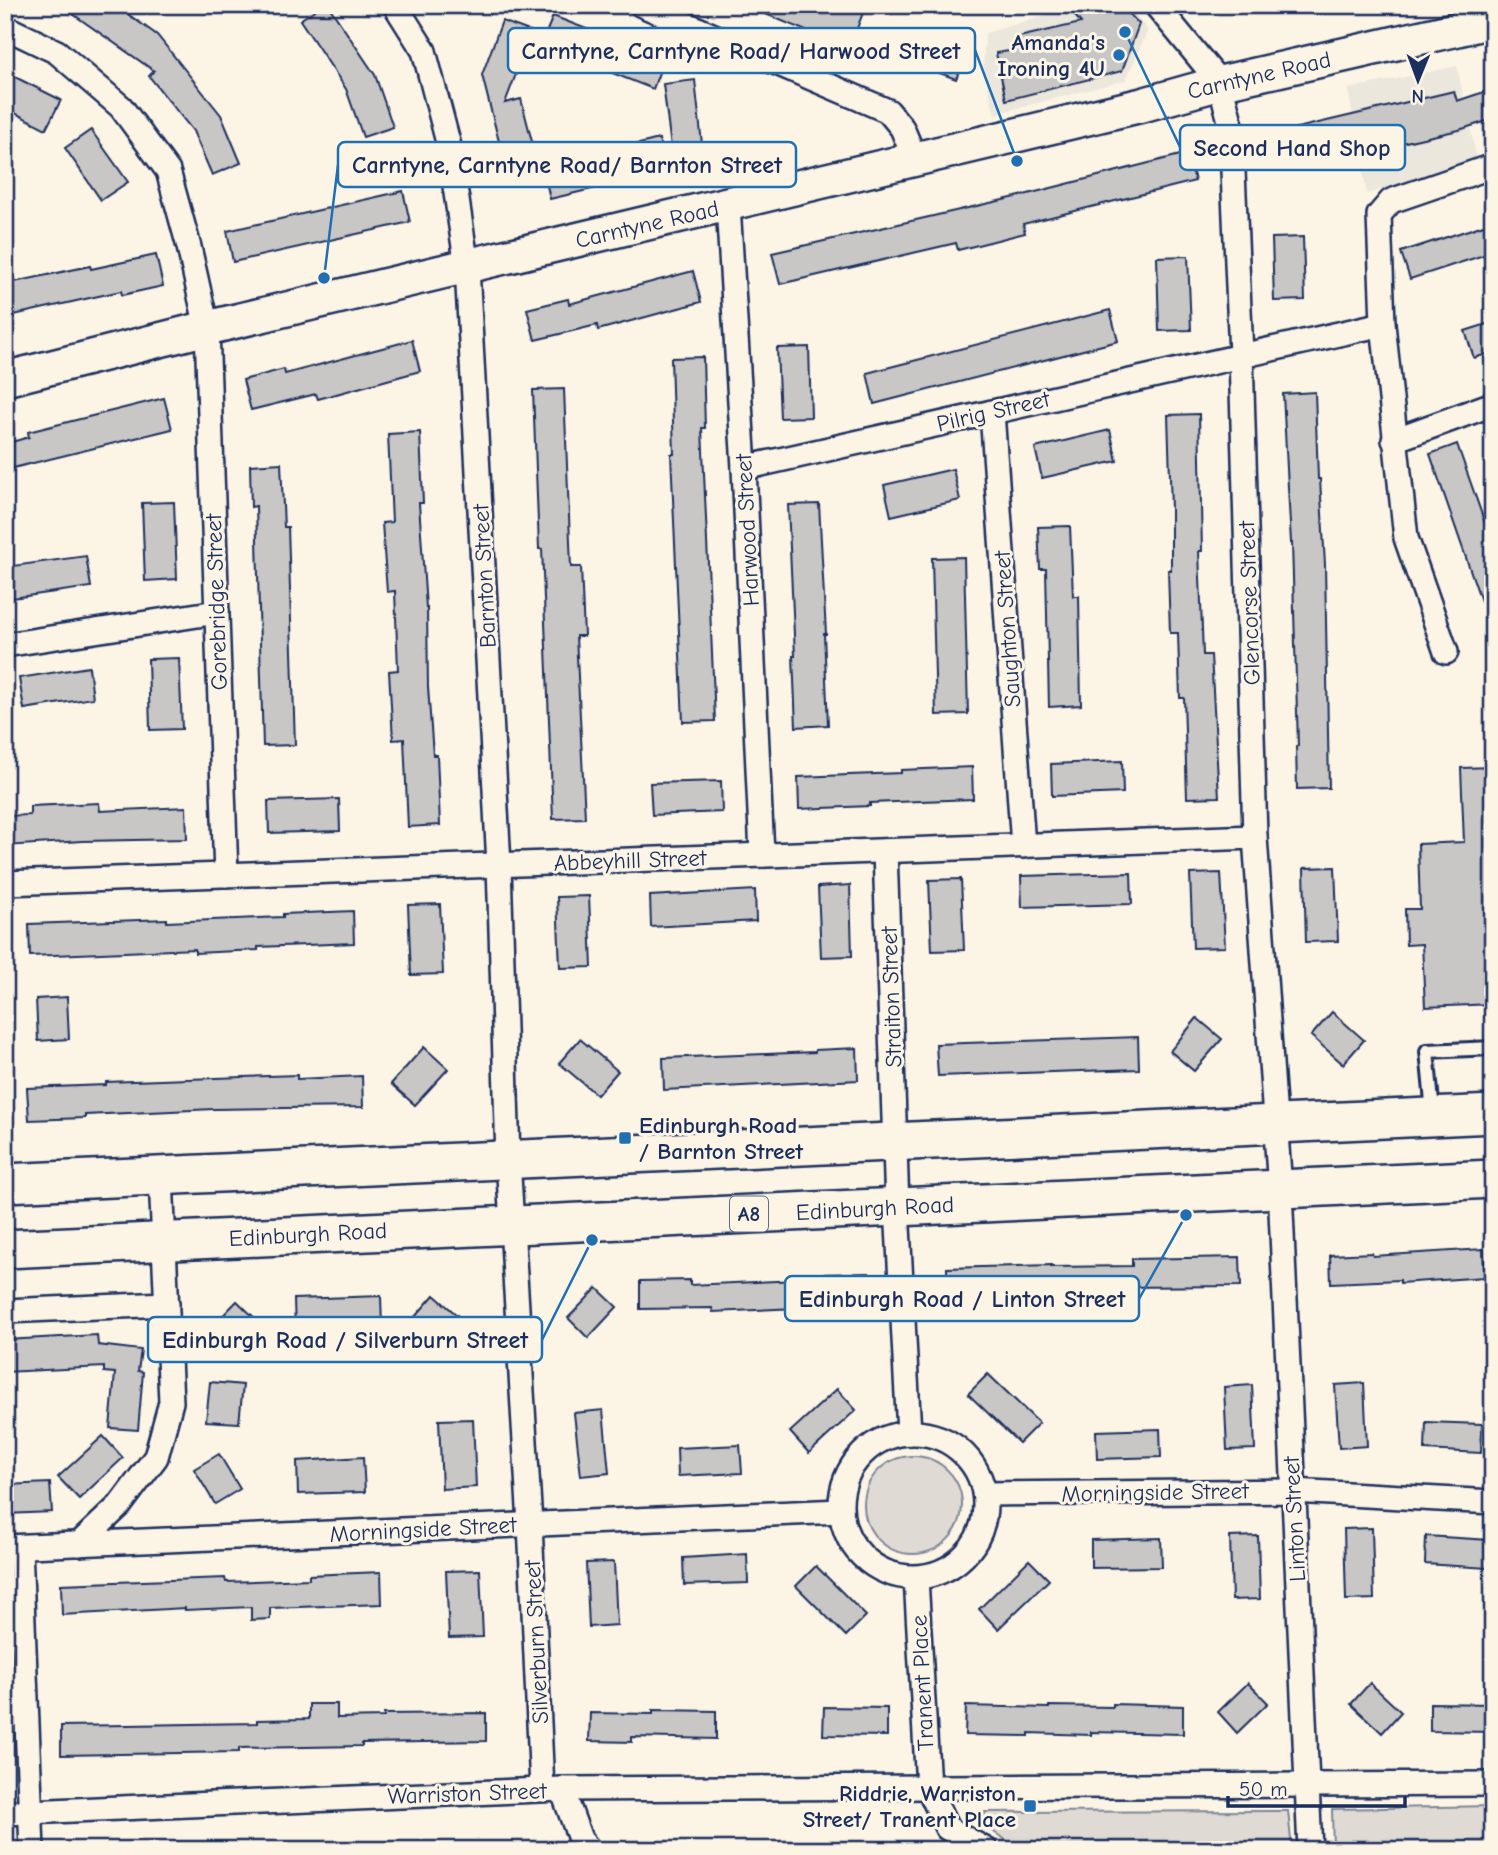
<svg xmlns="http://www.w3.org/2000/svg" width="1498" height="1855" font-family="'Comic Neue',sans-serif">
<rect width="100%" height="100%" fill="#fcf5e5"/>
<filter id="ink" filterUnits="userSpaceOnUse"><feTurbulence type="fractalNoise" baseFrequency=".0143" numOctaves="2"/><feDisplacementMap in="SourceGraphic" scale="14" xChannelSelector="R" yChannelSelector="G"/><feConvolveMatrix kernelMatrix="1 2 1 2 8 2 1 2 1" color-interpolation-filters="sRGB"/></filter>
<g filter="url(#ink)">
<g fill="#ece7dc">
<path d="M 1059,5 L 1126,5 L 1148,30 L 1126,80 L 995,114 L 983,69 L 985,33 L 1050,14 Z"/>
<path d="M 1457,66 L 1477,160 L 1367,194 L 1348,89 Z"/>
</g>
<g fill="#dfdbd4" stroke="#7d8599" stroke-width="2">
<circle cx="913" cy="1505" r="49"/>
<path d="M 1493,1806 L 1493,1850 L 1333,1850 L 1332,1809 Z"/>
<path d="M 1288,1811 L 1292,1850 L 1021,1850 L 983,1825 L 985,1812 Z"/>
</g>
<g fill="#c8c7c6" stroke="#1b2f5e" stroke-width="2">
<path d="M 60,5 L 115,5 L 157,35 L 221,115 L 241,163 L 212,175 L 193,131 L 149,76 L 154,71 Z"/>
<path d="M 322,5 L 328,5 L 375,75 L 393,127 L 363,137 L 346,89 L 300,20 Z"/>
<path d="M 744,5 L 866,5 L 849,49 Z"/>
<path d="M 1066,5 L 1121,5 L 1139,24 L 1122,71 L 1006,100 L 996,53 L 1022,49 L 1019,37 L 1081,23 Z"/>
<path d="M 553,16 L 664,59 L 653,89 L 541,45 Z"/>
<path d="M 502,21 L 532,32 L 505,103 L 521,99 L 537,161 L 506,169 L 482,75 Z"/>
<path d="M 921,32 L 968,50 L 956,79 L 909,62 Z"/>
<path d="M 5,72 L 61,100 L 46,129 L 5,108 Z"/>
<path d="M 695,80 L 702,144 L 671,147 L 663,84 Z"/>
<path d="M 1493,89 L 1493,119 L 1459,130 L 1374,149 L 1371,139 L 1283,160 L 1276,133 L 1454,91 L 1457,101 Z"/>
<path d="M 91,130 L 128,182 L 101,200 L 65,148 Z"/>
<path d="M 659,139 L 667,171 L 550,199 L 543,168 Z"/>
<path d="M 1188,153 L 1195,181 L 1023,224 L 1025,233 L 958,250 L 956,243 L 780,284 L 772,253 L 1016,197 Z"/>
<path d="M 403,191 L 410,222 L 233,262 L 227,231 Z"/>
<path d="M 1493,222 L 1493,252 L 1410,279 L 1401,252 Z"/>
<path d="M 1303,237 L 1305,300 L 1274,301 L 1272,238 Z"/>
<path d="M 156,255 L 163,286 L 122,295 L 121,291 L 5,317 L 5,284 L 90,266 L 91,269 Z"/>
<path d="M 1188,256 L 1191,330 L 1159,331 L 1157,257 Z"/>
<path d="M 693,271 L 701,302 L 598,330 L 597,325 L 535,340 L 527,309 L 568,299 L 569,304 Z"/>
<path d="M 1110,310 L 1118,341 L 874,404 L 867,373 Z"/>
<path d="M 1493,322 L 1493,352 L 1474,358 L 1465,331 Z"/>
<path d="M 412,340 L 420,371 L 318,399 L 316,394 L 251,410 L 243,380 L 284,369 L 285,374 Z"/>
<path d="M 809,347 L 811,417 L 780,418 L 777,348 Z"/>
<path d="M 703,357 L 705,428 L 702,428 L 715,721 L 683,722 L 671,454 L 674,454 L 671,358 Z"/>
<path d="M 564,389 L 571,567 L 581,567 L 584,636 L 576,636 L 585,818 L 553,819 L 542,549 L 539,549 L 533,390 Z"/>
<path d="M 1315,392 L 1318,479 L 1320,479 L 1325,565 L 1329,788 L 1297,789 L 1296,746 L 1298,746 L 1292,543 L 1291,543 L 1283,394 Z"/>
<path d="M 164,398 L 172,429 L 5,470 L 5,444 L 29,437 L 28,432 Z"/>
<path d="M 1199,414 L 1202,551 L 1199,551 L 1203,655 L 1211,655 L 1219,797 L 1187,798 L 1184,698 L 1180,698 L 1178,633 L 1170,633 L 1168,570 L 1171,570 L 1171,509 L 1168,415 Z"/>
<path d="M 1110,430 L 1117,461 L 1042,478 L 1035,448 Z"/>
<path d="M 420,432 L 423,503 L 419,503 L 426,608 L 427,608 L 428,687 L 433,755 L 437,755 L 440,825 L 408,827 L 404,739 L 393,740 L 389,671 L 398,670 L 395,591 L 387,592 L 382,523 L 392,522 L 388,434 Z"/>
<path d="M 1457,444 L 1493,546 L 1493,624 L 1489,624 L 1430,454 Z"/>
<path d="M 281,463 L 284,527 L 288,527 L 295,745 L 263,746 L 256,506 L 251,507 L 250,465 Z"/>
<path d="M 953,469 L 960,500 L 891,516 L 884,485 Z"/>
<path d="M 174,502 L 177,579 L 145,581 L 142,503 Z"/>
<path d="M 819,504 L 826,634 L 824,634 L 828,725 L 796,727 L 793,656 L 795,656 L 788,505 Z"/>
<path d="M 1070,526 L 1073,596 L 1079,596 L 1081,705 L 1049,707 L 1046,569 L 1040,569 L 1038,527 Z"/>
<path d="M 86,556 L 91,587 L 5,599 L 5,567 Z"/>
<path d="M 964,557 L 968,714 L 936,715 L 932,558 Z"/>
<path d="M 179,658 L 182,729 L 150,730 L 148,659 Z"/>
<path d="M 89,667 L 93,698 L 24,709 L 19,678 Z"/>
<path d="M 1122,761 L 1123,793 L 1052,796 L 1051,764 Z"/>
<path d="M 972,767 L 973,799 L 870,803 L 870,806 L 799,809 L 798,777 L 901,773 L 901,770 Z"/>
<path d="M 1493,767 L 1493,1004 L 1425,1007 L 1422,944 L 1406,945 L 1405,909 L 1420,909 L 1418,844 L 1464,842 L 1461,768 Z"/>
<path d="M 721,781 L 722,812 L 652,815 L 650,783 Z"/>
<path d="M 339,799 L 340,831 L 269,833 L 268,801 Z"/>
<path d="M 99,803 L 100,811 L 186,807 L 187,839 L 82,841 L 5,846 L 5,816 L 30,815 L 30,806 Z"/>
<path d="M 1335,867 L 1338,941 L 1306,942 L 1304,868 Z"/>
<path d="M 1131,873 L 1132,904 L 1022,907 L 1021,876 Z"/>
<path d="M 1221,873 L 1225,947 L 1193,948 L 1190,874 Z"/>
<path d="M 961,879 L 964,950 L 932,951 L 929,880 Z"/>
<path d="M 850,885 L 852,956 L 821,957 L 818,887 Z"/>
<path d="M 755,890 L 756,921 L 651,927 L 650,896 Z"/>
<path d="M 589,896 L 592,967 L 560,968 L 557,897 Z"/>
<path d="M 440,904 L 443,974 L 411,975 L 408,905 Z"/>
<path d="M 353,911 L 354,943 L 258,947 L 258,950 L 195,953 L 195,949 L 30,956 L 29,924 L 167,919 L 167,922 L 283,917 L 283,914 Z"/>
<path d="M 67,997 L 69,1039 L 38,1041 L 36,999 Z"/>
<path d="M 1332,1012 L 1364,1040 L 1343,1064 L 1311,1036 Z"/>
<path d="M 1197,1018 L 1222,1039 L 1194,1071 L 1170,1051 Z"/>
<path d="M 1138,1037 L 1139,1069 L 938,1076 L 936,1044 Z"/>
<path d="M 580,1039 L 618,1071 L 597,1095 L 559,1063 Z"/>
<path d="M 424,1047 L 448,1069 L 415,1105 L 391,1084 Z"/>
<path d="M 857,1048 L 858,1080 L 664,1090 L 663,1058 L 815,1052 L 815,1050 Z"/>
<path d="M 297,1075 L 297,1079 L 362,1076 L 363,1107 L 214,1109 L 85,1115 L 85,1118 L 29,1120 L 27,1088 L 106,1085 L 106,1082 Z"/>
<path d="M 1483,1249 L 1485,1277 L 1400,1283 L 1400,1280 L 1331,1283 L 1330,1255 L 1372,1253 L 1373,1256 Z"/>
<path d="M 1240,1257 L 1241,1286 L 1118,1287 L 1118,1294 L 989,1294 L 989,1295 L 947,1296 L 947,1268 L 1051,1265 L 1051,1267 L 1132,1266 L 1132,1259 Z"/>
<path d="M 869,1273 L 870,1301 L 797,1302 L 797,1308 L 713,1312 L 712,1308 L 640,1309 L 640,1281 L 690,1280 L 690,1285 L 820,1279 L 820,1274 Z"/>
<path d="M 597,1288 L 617,1307 L 588,1338 L 568,1318 Z"/>
<path d="M 434,1295 L 465,1322 L 446,1344 L 414,1318 Z"/>
<path d="M 381,1296 L 382,1327 L 295,1331 L 294,1299 Z"/>
<path d="M 237,1301 L 260,1323 L 230,1355 L 206,1333 Z"/>
<path d="M 97,1335 L 98,1345 L 141,1350 L 138,1371 L 143,1372 L 138,1430 L 110,1428 L 115,1373 L 104,1372 L 104,1367 L 5,1372 L 5,1340 Z"/>
<path d="M 988,1374 L 1039,1423 L 1019,1443 L 968,1394 Z"/>
<path d="M 210,1382 L 243,1385 L 239,1423 L 206,1421 Z"/>
<path d="M 1364,1383 L 1367,1446 L 1339,1448 L 1335,1385 Z"/>
<path d="M 1252,1385 L 1255,1449 L 1227,1450 L 1224,1387 Z"/>
<path d="M 837,1389 L 856,1410 L 809,1453 L 790,1432 Z"/>
<path d="M 603,1410 L 609,1473 L 581,1476 L 574,1413 Z"/>
<path d="M 473,1419 L 476,1487 L 442,1489 L 439,1420 Z"/>
<path d="M 1426,1422 L 1482,1424 L 1481,1453 L 1425,1450 Z"/>
<path d="M 1160,1429 L 1161,1457 L 1097,1459 L 1096,1431 Z"/>
<path d="M 103,1436 L 123,1458 L 79,1499 L 58,1477 Z"/>
<path d="M 740,1445 L 742,1473 L 678,1476 L 677,1448 Z"/>
<path d="M 219,1454 L 240,1489 L 215,1504 L 194,1469 Z"/>
<path d="M 363,1457 L 365,1492 L 298,1494 L 297,1461 Z"/>
<path d="M 50,1483 L 52,1512 L 5,1514 L 5,1485 Z"/>
<path d="M 1372,1528 L 1374,1599 L 1346,1600 L 1344,1529 Z"/>
<path d="M 1258,1536 L 1260,1599 L 1232,1600 L 1230,1537 Z"/>
<path d="M 1426,1536 L 1490,1540 L 1488,1568 L 1425,1564 Z"/>
<path d="M 1161,1538 L 1162,1567 L 1091,1568 L 1091,1540 Z"/>
<path d="M 747,1554 L 748,1583 L 684,1585 L 683,1558 Z"/>
<path d="M 1029,1560 L 1049,1580 L 998,1629 L 979,1609 Z"/>
<path d="M 614,1562 L 617,1625 L 589,1627 L 586,1563 Z"/>
<path d="M 816,1566 L 866,1616 L 846,1636 L 796,1586 Z"/>
<path d="M 480,1570 L 483,1637 L 449,1638 L 446,1571 Z"/>
<path d="M 381,1572 L 382,1604 L 270,1608 L 270,1619 L 251,1620 L 251,1607 L 185,1610 L 185,1608 L 62,1615 L 61,1584 L 225,1578 L 226,1582 L 309,1579 L 309,1575 Z"/>
<path d="M 1248,1683 L 1268,1703 L 1237,1733 L 1218,1712 Z"/>
<path d="M 1370,1683 L 1401,1712 L 1382,1733 L 1351,1704 Z"/>
<path d="M 1430,1703 L 1493,1704 L 1493,1732 L 1430,1731 Z"/>
<path d="M 309,1704 L 337,1704 L 337,1718 L 384,1717 L 384,1714 L 486,1713 L 486,1741 L 362,1743 L 362,1746 L 239,1748 L 239,1752 L 61,1755 L 61,1726 L 257,1723 L 257,1720 L 309,1719 Z"/>
<path d="M 1113,1704 L 1183,1706 L 1183,1734 L 1091,1732 L 1091,1735 L 1029,1733 L 1029,1736 L 965,1735 L 966,1706 L 1049,1708 L 1049,1706 L 1113,1707 Z"/>
<path d="M 824,1707 L 887,1708 L 887,1736 L 823,1735 Z"/>
<path d="M 653,1710 L 716,1711 L 716,1739 L 632,1737 L 632,1742 L 589,1741 L 590,1713 L 653,1714 Z"/>
</g>
<g fill="none" stroke-linecap="round" stroke-linejoin="round">
<g stroke="#1b2f5e" stroke-width="18">
<path id="lane" d="M 1433,1113 L 1427,1051 L 1493,1048"/>
</g>
<g stroke="#1b2f5e" stroke-width="28">
<g id="street">
<path d="M 395,5 L 424,51 L 449,146 L 467,267 L 499,865 L 508,1159 L 530,1524 L 542,1789"/>
<path d="M 642,5 L 888,111 L 902,128 L 915,159"/>
<path d="M 1156,5 L 1220,83 L 1231,125 L 1241,355 L 1255,837 L 1280,1189 L 1310,1850"/>
<path d="M 5,27 L 57,52 L 121,107 L 168,171 L 189,247 L 207,328 L 226,875"/>
<path d="M 728,205 L 744,468 L 762,855"/>
<path d="M 1383,324 L 1379,215 L 1391,201 L 1493,166"/>
<path d="M 992,412 L 1023,846"/>
<path d="M 1394,440 L 1493,404"/>
<path d="M 744,468 L 1383,324 L 1406,538 L 1446,652"/>
<path d="M 5,645 L 217,612"/>
<path d="M 885,851 L 897,1207 L 909,1433"/>
<path d="M 5,883 L 1255,837"/>
<path d="M 5,1311 L 167,1304"/>
<circle cx="913" cy="1505" r="72"/>
<path d="M 985,1494 L 1293,1491 L 1493,1502"/>
<path d="M 79,1544 L 120,1505 L 156,1457 L 171,1402 L 161,1177"/>
<path d="M 5,1547 L 841,1511"/>
<path d="M 20,1547 L 32,1850"/>
<path d="M 916,1578 L 928,1787 L 947,1828 L 986,1850"/>
<path d="M 562,1789 L 580,1839 L 589,1850"/>
<path d="M 5,1813 L 562,1789 L 1493,1784"/>
</g>
</g>
<g stroke="#1b2f5e" stroke-width="38">
<path id="secondary" d="M 5,379 L 207,328 L 1142,105 L 1220,83 L 1493,21"/>
</g>
<g stroke="#1b2f5e" stroke-width="42">
<g id="primary">
<path d="M 5,1183 L 1493,1114"/>
<path d="M 5,1249 L 1493,1179"/>
</g>
</g>
<use href="#lane" stroke="#fcf5e5" stroke-width="12"/>
<use href="#street" stroke="#fcf5e5" stroke-width="23"/>
<use href="#secondary" stroke="#fcf5e5" stroke-width="33"/>
<use href="#primary" stroke="#fcf5e5" stroke-width="37"/>
</g>
</g>
<g fill="#1f6fb2" stroke="#fcf5e5" stroke-width="2.5">
<circle cx="1119" cy="55" r="7"/>
<rect x="618" y="1131" width="14" height="14" rx="3.5"/>
<rect x="1023" y="1799" width="14" height="14" rx="3.5"/>
</g>
<g text-anchor="middle" stroke-width="6" stroke-linejoin="round" paint-order="stroke">
<rect fill="#fcf5e5" stroke="#5e6a86" stroke-width="2" x="730" y="1196.5" width="38" height="35" rx="5"/>
<g font-size="21" font-weight="bold" fill="#1b2f5e">
<text x="749" y="1221">A8</text>
</g>
<g font-size="23" font-weight="bold" fill="#1b2f5e" stroke="#fcf5e5" text-anchor="end">
<text x="1105" y="50">Amanda's<tspan x="1105" dy="26">Ironing 4U</tspan></text>
<text x="639" y="1133" text-anchor="start">Edinburgh Road<tspan x="639" dy="26">/ Barnton Street</tspan></text>
<text x="1016" y="1801">Riddrie, Warriston<tspan x="1016" dy="26">Street/ Tranent Place</tspan></text>
</g>
<g font-size="23" fill="#1b2f5e" stroke="#fcf5e5">
<text transform="translate(1259 75) rotate(-13)" y="8">Carntyne Road</text>
<text transform="translate(647 224) rotate(-13)" y="8">Carntyne Road</text>
<text transform="translate(993 411) rotate(-13)" y="8">Pilrig Street</text>
<text transform="translate(747 530) rotate(-93)" y="8">Harwood Street</text>
<text transform="translate(484 576) rotate(-93)" y="8">Barnton Street</text>
<text transform="translate(216 602) rotate(-92)" y="8">Gorebridge Street</text>
<text transform="translate(1249 603) rotate(-92)" y="8">Glencorse Street</text>
<text transform="translate(1007 629) rotate(-94)" y="8">Saughton Street</text>
<text transform="translate(630 860) rotate(-2)" y="8">Abbeyhill Street</text>
<text transform="translate(891 997) rotate(-92)" y="8">Straiton Street</text>
<text transform="translate(875 1208) rotate(-3)" y="8">Edinburgh Road</text>
<text transform="translate(308 1234) rotate(-3)" y="8">Edinburgh Road</text>
<text transform="translate(1155 1492) rotate(-1)" y="8">Morningside Street</text>
<text transform="translate(1294 1519) rotate(-93)" y="8">Linton Street</text>
<text transform="translate(423 1529) rotate(-3)" y="8">Morningside Street</text>
<text transform="translate(536 1642) rotate(-93)" y="8">Silverburn Street</text>
<text transform="translate(922 1683) rotate(-93)" y="8">Tranent Place</text>
<text transform="translate(467 1793) rotate(-2)" y="8">Warriston Street</text>
</g>
</g>
<path fill="none" stroke="#1f6fb2" stroke-width="2.5" d="M1017 161L975 50M1125 32L1180 147M324 278L338 165M1186 1215L1139 1299M592 1240L542 1340"/>
<g fill="#1f6fb2" stroke="#fcf5e5" stroke-width="2.5">
<circle cx="1017" cy="161" r="7"/>
<circle cx="1125" cy="32" r="7"/>
<circle cx="324" cy="278" r="7"/>
<circle cx="1186" cy="1215" r="7"/>
<circle cx="592" cy="1240" r="7"/>
</g>
<g fill="#fcf5e5" stroke="#1f6fb2" stroke-width="2.5">
<rect x="508" y="28" width="467" height="45" rx="7"/>
<rect x="1180" y="125" width="225" height="45" rx="7"/>
<rect x="338" y="142" width="458" height="45" rx="7"/>
<rect x="785" y="1276" width="354" height="45" rx="7"/>
<rect x="148" y="1317" width="394" height="45" rx="7"/>
</g>
<g font-size="24" text-anchor="middle" font-weight="bold" fill="#1b2f5e">
<text x="741" y="59">Carntyne, Carntyne Road/ Harwood Street</text>
<text x="1292" y="156">Second Hand Shop</text>
<text x="567" y="173">Carntyne, Carntyne Road/ Barnton Street</text>
<text x="962" y="1307">Edinburgh Road / Linton Street</text>
<text x="345" y="1348">Edinburgh Road / Silverburn Street</text>
</g>
<rect width="1498" height="1855" fill="none" stroke="#fcf5e5" stroke-width="28"/>
<rect x="14" y="14" width="1470" height="1827" fill="none" stroke="#1b2f5e" stroke-width="2.5" filter="url(#ink)"/>
<g transform="translate(1418 80) rotate(181)" stroke="#fcf5e5" stroke-width="5" paint-order="stroke">
<path d="M0-5L12 26L0 18L-12 26Z" fill="#1b2f5e"/>
<text y="-10" font-size="19" font-weight="bold" text-anchor="middle" fill="#1b2f5e">N</text>
</g>
<path d="M1228 1796v10h177v-10" fill="none" stroke="#1b2f5e" stroke-width="3.5"/>
<text x="1239" y="1796" font-size="21" fill="#1b2f5e" stroke="#fcf5e5" stroke-width="5" paint-order="stroke">50 m</text>
</svg>
